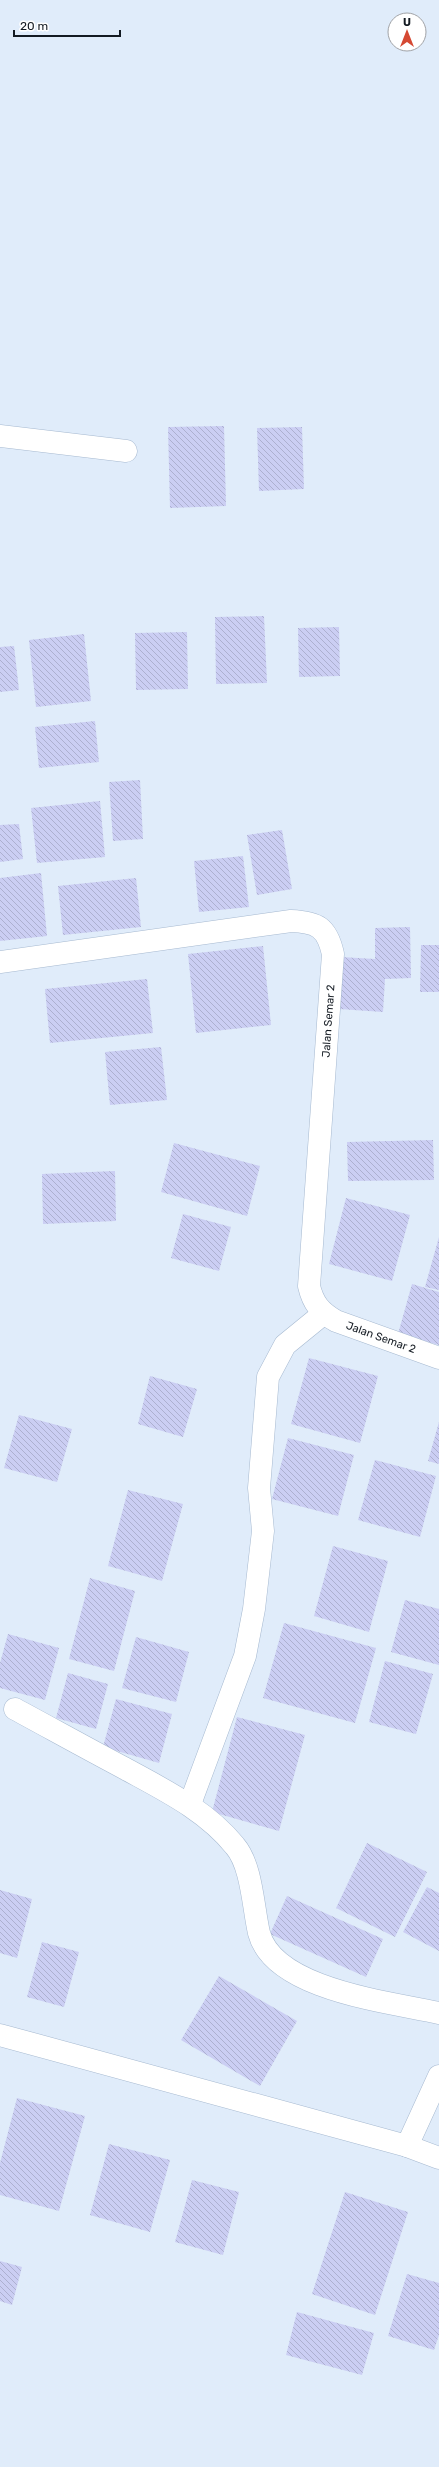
<svg xmlns="http://www.w3.org/2000/svg" width="439" height="2467" font-family="Rubik,sans-serif">
<defs>
<pattern id="building-back-hatch" width="6" height="6" patternUnits="userSpaceOnUse"><rect width="6" height="6" fill="#cbcef3"/><path d="M-1 5l2 2M0 0l6 6M5-1l2 2" fill="none" stroke="#adb0d0"/></pattern>
</defs>
<rect width="100%" height="100%" fill="#e0ecfa"/>
<g fill="url(#building-back-hatch)">
<path d="M 224,426 L 226,506 L 170,508 L 168,427 Z"/>
<path d="M 302,427 L 304,489 L 259,491 L 257,428 Z"/>
<path d="M 264,616 L 267,683 L 216,684 L 215,617 Z"/>
<path d="M 339,627 L 340,676 L 299,677 L 298,628 Z"/>
<path d="M 187,632 L 188,689 L 136,690 L 135,633 Z"/>
<path d="M 84,634 L 91,701 L 36,707 L 29,640 Z"/>
<path d="M 14,646 L 19,690 L 0,692 L 0,647 Z"/>
<path d="M 95,721 L 99,762 L 39,768 L 35,727 Z"/>
<path d="M 140,780 L 143,839 L 113,841 L 109,782 Z"/>
<path d="M 100,801 L 105,857 L 37,863 L 31,808 Z"/>
<path d="M 19,824 L 23,859 L 0,862 L 0,825 Z"/>
<path d="M 282,830 L 292,889 L 257,895 L 247,835 Z"/>
<path d="M 243,856 L 249,907 L 199,912 L 194,861 Z"/>
<path d="M 41,873 L 47,936 L 0,941 L 0,878 Z"/>
<path d="M 136,878 L 141,927 L 63,935 L 58,886 Z"/>
<path d="M 410,927 L 411,978 L 385,979 L 383,1012 L 339,1009 L 341,957 L 375,959 L 375,928 Z"/>
<path d="M 421,945 L 439,945 L 439,992 L 420,992 Z"/>
<path d="M 263,946 L 271,1025 L 196,1033 L 188,954 Z"/>
<path d="M 147,979 L 153,1033 L 50,1043 L 45,989 Z"/>
<path d="M 161,1047 L 167,1100 L 110,1105 L 105,1052 Z"/>
<path d="M 433,1140 L 434,1180 L 348,1181 L 347,1142 Z"/>
<path d="M 174,1143 L 260,1166 L 247,1216 L 161,1192 Z"/>
<path d="M 115,1171 L 116,1221 L 43,1224 L 42,1174 Z"/>
<path d="M 346,1198 L 410,1215 L 392,1281 L 329,1264 Z"/>
<path d="M 183,1214 L 231,1227 L 219,1271 L 171,1258 Z"/>
<path d="M 439,1237 L 439,1290 L 425,1287 Z"/>
<path d="M 412,1284 L 439,1292 L 439,1345 L 398,1334 Z"/>
<path d="M 309,1358 L 378,1376 L 360,1443 L 291,1424 Z"/>
<path d="M 150,1376 L 197,1389 L 183,1437 L 138,1424 Z"/>
<path d="M 19,1415 L 72,1429 L 57,1482 L 4,1468 Z"/>
<path d="M 439,1422 L 439,1464 L 428,1461 Z"/>
<path d="M 288,1438 L 354,1455 L 338,1516 L 272,1499 Z"/>
<path d="M 375,1460 L 436,1476 L 420,1537 L 358,1520 Z"/>
<path d="M 128,1490 L 183,1504 L 162,1581 L 108,1566 Z"/>
<path d="M 333,1546 L 388,1561 L 369,1632 L 314,1616 Z"/>
<path d="M 90,1578 L 135,1591 L 114,1671 L 69,1659 Z"/>
<path d="M 405,1600 L 439,1609 L 439,1665 L 391,1652 Z"/>
<path d="M 284,1623 L 376,1648 L 355,1723 L 263,1698 Z"/>
<path d="M 8,1634 L 59,1648 L 45,1700 L 0,1688 L 0,1663 Z"/>
<path d="M 136,1637 L 189,1652 L 176,1702 L 122,1688 Z"/>
<path d="M 385,1661 L 433,1674 L 416,1734 L 369,1722 Z"/>
<path d="M 68,1673 L 108,1684 L 96,1729 L 56,1718 Z"/>
<path d="M 116,1699 L 172,1714 L 159,1763 L 103,1747 Z"/>
<path d="M 237,1717 L 305,1735 L 279,1831 L 212,1812 Z"/>
<path d="M 367,1843 L 427,1872 L 395,1937 L 336,1908 Z"/>
<path d="M 427,1887 L 439,1893 L 439,1951 L 403,1932 Z"/>
<path d="M 0,1890 L 32,1899 L 17,1958 L 0,1953 Z"/>
<path d="M 287,1896 L 383,1939 L 366,1977 L 270,1934 Z"/>
<path d="M 42,1942 L 79,1952 L 64,2007 L 27,1997 Z"/>
<path d="M 219,1976 L 297,2021 L 260,2086 L 181,2040 Z"/>
<path d="M 17,2098 L 85,2116 L 59,2211 L 0,2195 L 0,2163 Z"/>
<path d="M 109,2144 L 170,2160 L 150,2232 L 90,2215 Z"/>
<path d="M 192,2180 L 239,2192 L 223,2255 L 175,2242 Z"/>
<path d="M 345,2192 L 408,2212 L 375,2315 L 312,2294 Z"/>
<path d="M 0,2261 L 22,2267 L 12,2305 L 0,2301 Z"/>
<path d="M 407,2274 L 439,2283 L 439,2335 L 434,2350 L 388,2336 Z"/>
<path d="M 297,2312 L 374,2333 L 362,2375 L 286,2355 Z"/>
</g>
<g fill="none" stroke-linecap="round" stroke-linejoin="round">
<g stroke="#a6b9d0" stroke-width="23">
<g id="minor">
<path d="M 0,436 L 126,451"/>
<path d="M 0,962 L 291,921 C 317,922 327,927 333,954 L 309,1286 C 313,1303 320,1312 336,1321 L 439,1358"/>
<path d="M 15,1709 C 52,1729 88,1749 124,1768 C 164,1790 206,1810 235,1846 C 252,1866 253,1907 259,1933 C 274,1990 390,2002 439,2013"/>
<path d="M 190,1804 L 245,1656 L 254,1609 L 263,1531 L 259,1488 L 268,1377 L 285,1345 L 323,1314"/>
<path d="M 0,2035 L 407,2146 L 439,2158"/>
<path d="M 407,2146 L 439,2076"/>
</g>
</g>
<use href="#minor" stroke="#fff" stroke-width="22"/>
</g>
<g text-anchor="middle" stroke-width="3.5" stroke-linejoin="round" paint-order="stroke">
<g font-size="11" fill="#131a22" stroke="#fff">
<text transform="translate(328 1021) rotate(-86)" y="4">Jalan Semar 2</text>
<text transform="translate(381 1337) rotate(20)" y="4">Jalan Semar 2</text>
</g>
</g>
<g transform="translate(407 32)"><circle r="19" fill="#ffffff" stroke="#a1a3a7"/>
<path d="M0-3L7 15L0 10L-7 15Z" fill="#d54933"/>
<text y="-6" font-size="11" font-weight="bold" text-anchor="middle" fill="#131a22">U</text>
</g>
<path d="M14 30v6h106v-6" fill="none" stroke="#131a22" stroke-width="2"/>
<text x="20" y="30" font-size="12" fill="#131a22" stroke="#ffffff" stroke-width="3" paint-order="stroke">20 m</text>
</svg>
